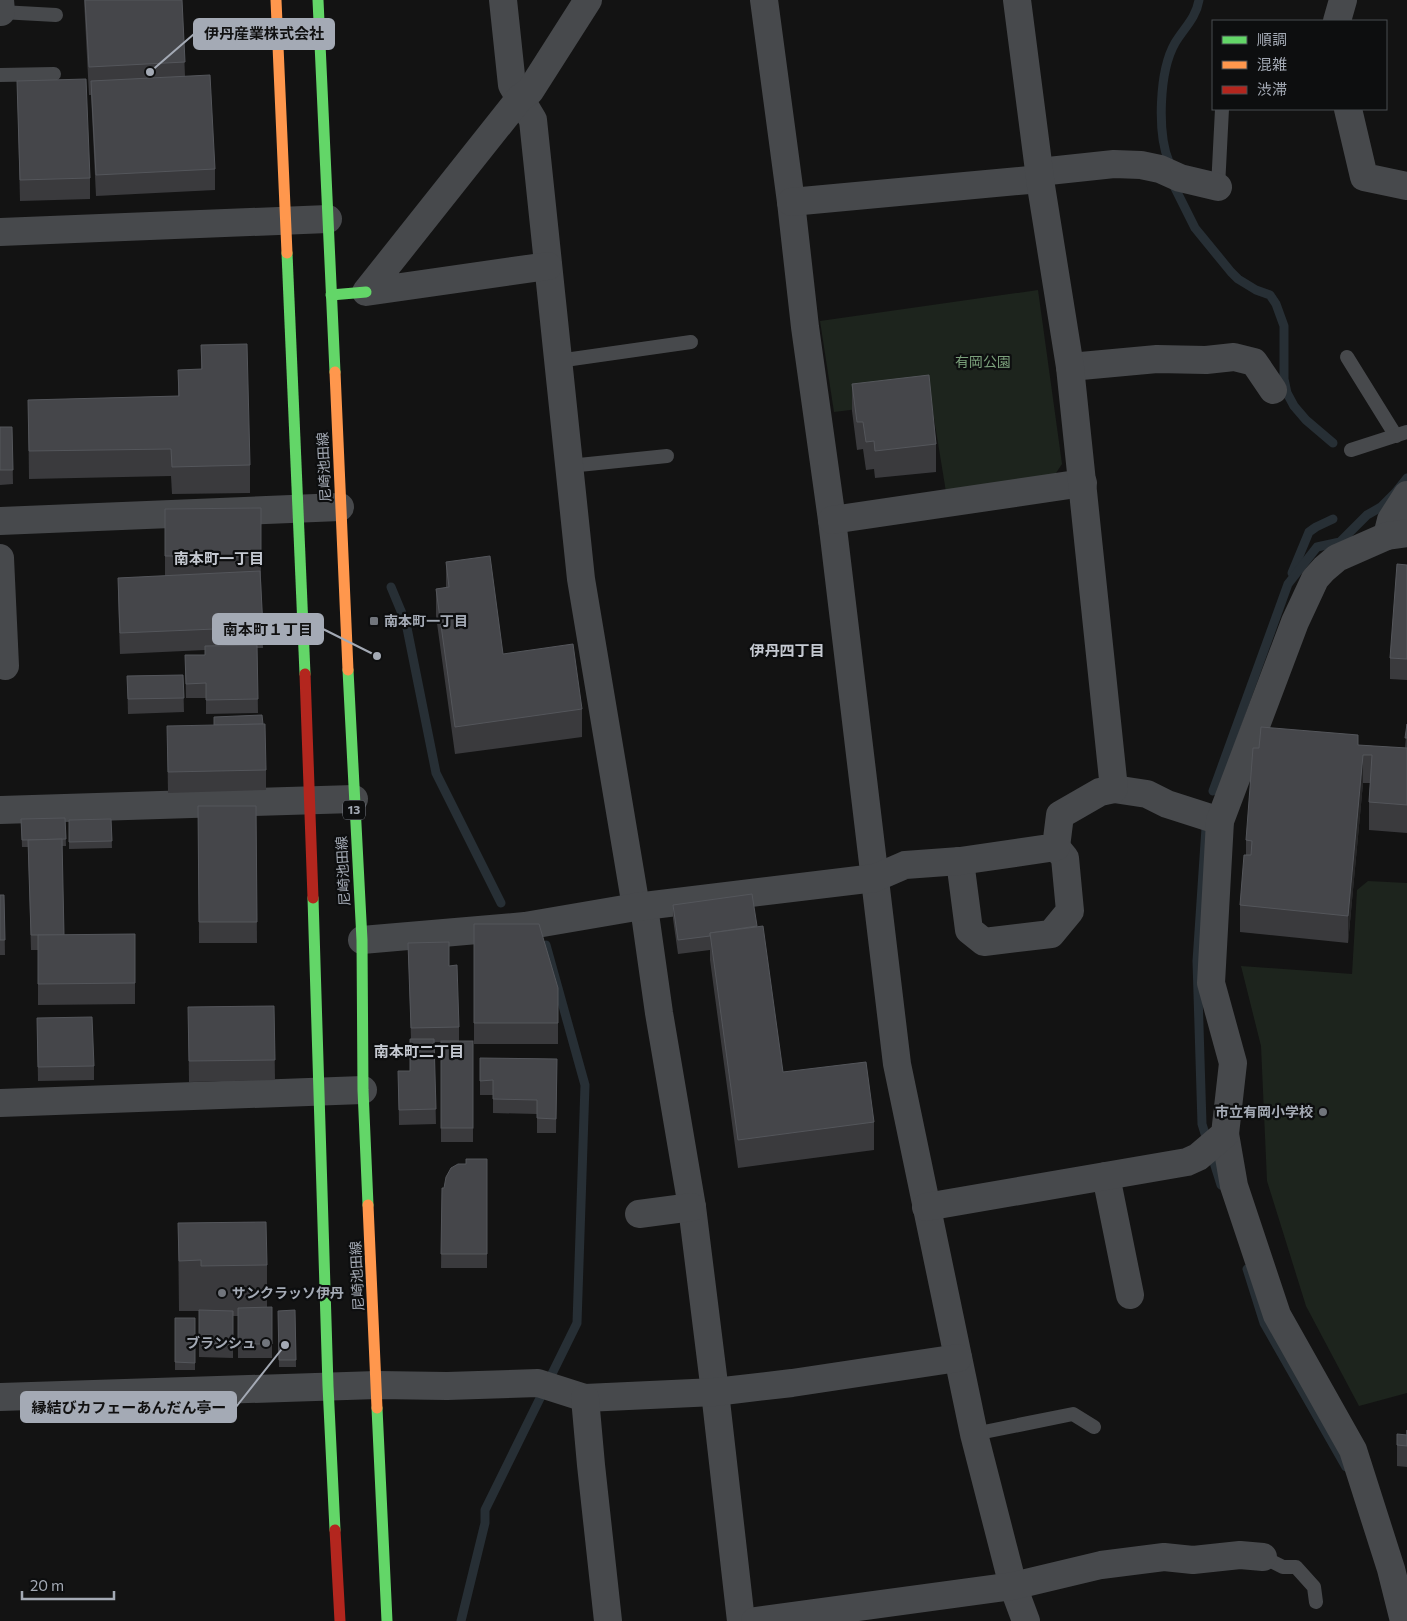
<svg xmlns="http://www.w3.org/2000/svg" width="1407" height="1621" font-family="Commissioner,'Noto Sans JP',sans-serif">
<rect width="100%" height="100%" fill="#131313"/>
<g fill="#1d241d">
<path d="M 1038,290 L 1062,464 L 1054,476 L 946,492 L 931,400 L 834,412 L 820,321 Z"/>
<path d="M 1368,881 L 1407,883 L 1407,1393 L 1359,1406 L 1306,1306 L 1267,1181 L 1261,1046 L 1241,966 L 1352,974 L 1357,890 Z"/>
</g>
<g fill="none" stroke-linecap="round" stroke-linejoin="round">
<g stroke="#272f35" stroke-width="9">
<path d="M 1169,162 C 1157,133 1159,71 1175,43 C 1184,28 1196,18 1199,0"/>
<path d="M 1174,186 L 1195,228 L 1231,272 L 1238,279 L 1256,290 L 1270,295 L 1276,304 L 1284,326 L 1284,379 L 1287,393 L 1294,406 L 1306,420 L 1333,443"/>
<path d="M 1292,573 L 1309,532 L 1316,527 L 1333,519"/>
<path d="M 391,587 L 406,623 L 436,773 L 501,903"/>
<path d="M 1213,791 L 1288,584 L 1317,547 L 1340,542 L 1367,515 L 1381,507 L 1395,493 L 1407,478"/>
<path d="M 1206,828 L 1197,961 L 1202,1124 L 1221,1185"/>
<path d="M 1247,1269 L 1264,1323 L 1346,1467"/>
<path d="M 461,1621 L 485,1523 L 485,1510 L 577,1323 L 585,1085 L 546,945"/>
</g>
<g stroke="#47494c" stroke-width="14">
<path d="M 1,12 L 56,15"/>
<path d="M 0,75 L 54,74"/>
<path d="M 1218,187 L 1222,109"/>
<path d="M 1347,357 L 1396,436"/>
<path d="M 558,361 L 691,342"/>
<path d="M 1351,450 L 1407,432"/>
<path d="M 569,466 L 667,456"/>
<path d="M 974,1434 L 1073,1414 L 1094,1427"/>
<path d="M 1263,1557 L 1283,1567 L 1296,1567 L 1314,1587 L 1316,1602"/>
</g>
<g stroke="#47494c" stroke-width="28">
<path d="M 503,0 L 512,85 L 533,120 L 581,579 L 636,907"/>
<path d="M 764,0 L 791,202 L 805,327 L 832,520 L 897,1064 L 974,1434 L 1013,1586 L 1026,1621"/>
<path d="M 0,12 L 1,12 L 0,0"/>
<path d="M 1337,21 L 1343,0"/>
<path d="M 1348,109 L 1364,177 L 1407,186"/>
<path d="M 1039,172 L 1114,164 L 1141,165 L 1160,169 L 1180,178 L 1218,187"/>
<path d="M 791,202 L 1040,179"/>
<path d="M 0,232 L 328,219"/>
<path d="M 548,266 L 366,292 L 520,98 L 530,91 L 588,0"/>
<path d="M 1070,367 L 1157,359 L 1206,360 L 1234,357 L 1254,362 L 1273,390"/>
<path d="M 832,520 L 1083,483"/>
<path d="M 0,521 L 340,507"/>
<path d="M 1387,536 L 1391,520 L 1407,495"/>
<path d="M 0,558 L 5,666"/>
<path d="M 1114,789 L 1147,794 L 1167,804 L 1220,821"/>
<path d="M 0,810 L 354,799"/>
<path d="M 960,861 L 969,930 L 984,942 L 1051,934 L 1070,911 L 1065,858 L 1056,847"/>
<path d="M 644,907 L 659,1013 L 692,1207 L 715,1392 L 741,1621"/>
<path d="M 362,940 L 525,926 L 636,907 L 875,878 L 905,865 L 960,861 L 1056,847 L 1060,815 L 1100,792 L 1114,789 L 1070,367 L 1041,186 L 1017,0"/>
<path d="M 0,1103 L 363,1090"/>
<path d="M 1225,1134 L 1234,1186 L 1277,1315 L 1353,1450 L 1391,1569 L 1404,1621"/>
<path d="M 1106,1176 L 1130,1295"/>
<path d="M 926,1207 L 1187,1162 L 1198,1157 L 1225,1134 L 1233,1063 L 1211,983 L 1220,821 L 1295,622 L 1315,579 L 1324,569 L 1337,558 L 1387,536 L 1407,533"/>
<path d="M 639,1214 L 692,1207"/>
<path d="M 0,1397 L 377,1385 L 447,1386 L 538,1383 L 585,1398 L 715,1392 L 792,1383 L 958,1358"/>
<path d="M 585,1398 L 591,1465 L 608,1621"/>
<path d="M 755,1621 L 1013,1586 L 1101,1565 L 1164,1557 L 1193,1560 L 1240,1555 L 1263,1557"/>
</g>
<g stroke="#63d668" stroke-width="11">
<path d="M 318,0 L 335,372"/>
<path d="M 287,253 L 305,674"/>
<path d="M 331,295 L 366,292"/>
<path d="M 348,670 L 362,940 L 363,1090 L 368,1205"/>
<path d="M 313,898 L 328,1386 L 335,1530"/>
<path d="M 377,1408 L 387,1621"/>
</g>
<g stroke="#ff974d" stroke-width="11">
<path d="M 276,0 L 287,253"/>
<path d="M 335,372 L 348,670"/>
<path d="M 368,1205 L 377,1408"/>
</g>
<g stroke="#b3261e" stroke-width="11">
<path d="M 305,674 L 313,898"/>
<path d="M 335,1530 L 340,1621"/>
</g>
</g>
<g fill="#3a3a3d">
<path d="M 84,0 L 182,0 L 185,76 L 215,169 L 215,190 L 96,196 L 91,95 L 89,95 Z"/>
<path d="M 17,81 L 90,178 L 90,199 L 20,201 Z"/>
<path d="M 201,345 L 250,465 L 250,493 L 172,494 L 171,476 L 29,479 L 28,400 L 178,396 L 178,370 L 201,369 Z"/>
<path d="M 852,384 L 936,444 L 936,472 L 875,478 L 874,469 L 866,470 L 863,449 L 857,450 L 852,411 Z"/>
<path d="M 0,427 L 12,427 L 13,484 L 0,485 Z"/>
<path d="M 261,508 L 261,577 L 263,648 L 257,648 L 258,713 L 206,714 L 206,698 L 186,698 L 185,655 L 205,655 L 205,650 L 120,654 L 118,599 L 118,578 L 165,576 L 165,509 Z"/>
<path d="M 446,562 L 503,654 L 582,709 L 582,737 L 455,754 L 436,616 L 436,589 L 446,588 Z"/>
<path d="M 1407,565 L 1407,680 L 1390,679 L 1390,658 Z"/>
<path d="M 183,675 L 184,712 L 128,714 L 127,676 Z"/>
<path d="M 1407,724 L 1407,833 L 1369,830 L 1369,802 L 1370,783 L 1363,783 L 1348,943 L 1240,932 L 1240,905 L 1246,855 L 1246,840 L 1358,745 L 1405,748 Z"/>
<path d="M 167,726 L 266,770 L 266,790 L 168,793 Z"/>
<path d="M 198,806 L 256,806 L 257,943 L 199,943 Z"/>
<path d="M 65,818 L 66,846 L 62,846 L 64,935 L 135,934 L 135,1004 L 38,1005 L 38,950 L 31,950 L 28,847 L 22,847 L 21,819 Z"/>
<path d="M 111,819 L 112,848 L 69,849 L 69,820 Z"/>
<path d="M 0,895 L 4,895 L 5,955 L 0,955 Z"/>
<path d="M 673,905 L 757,926 L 783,1072 L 874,1122 L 874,1150 L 738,1168 L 710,960 L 710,950 L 678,954 L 673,919 Z"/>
<path d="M 474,924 L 558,988 L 558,1044 L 474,1044 Z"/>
<path d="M 408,943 L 449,966 L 459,1027 L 459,1041 L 473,1041 L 473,1142 L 441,1142 L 441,1042 L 434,1042 L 436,1124 L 399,1125 L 398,1071 L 410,1071 L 411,1039 Z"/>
<path d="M 274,1006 L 275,1080 L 189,1082 L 188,1007 Z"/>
<path d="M 37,1018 L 94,1066 L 94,1080 L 38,1081 Z"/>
<path d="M 480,1058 L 557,1059 L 556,1133 L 537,1133 L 537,1114 L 493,1113 L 493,1095 L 480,1095 Z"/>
<path d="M 487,1159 L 487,1268 L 441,1268 L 442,1188 L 444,1188 Z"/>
<path d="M 178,1223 L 267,1265 L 267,1307 L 272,1307 L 272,1358 L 238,1358 L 238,1316 L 233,1316 L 233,1358 L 199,1357 L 199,1311 L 179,1311 Z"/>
<path d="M 295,1310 L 296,1367 L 279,1367 L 278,1311 Z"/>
<rect x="175" y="1318" width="20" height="52"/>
<path d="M 1407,1430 L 1407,1467 L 1397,1466 L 1397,1445 L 1407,1435 Z"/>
</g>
<path fill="#262627" d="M 1363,755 L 1363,783 L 1348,943 L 1348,916 Z"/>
<g fill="#45464a" stroke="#54565b">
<path d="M 85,0 L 182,0 L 185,62 L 89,67 Z"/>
<path d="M 210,75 L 215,169 L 96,175 L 91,81 Z"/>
<path d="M 86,79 L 90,178 L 20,180 L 17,81 Z"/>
<path d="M 247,344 L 250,465 L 172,467 L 171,449 L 29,451 L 28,400 L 179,396 L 178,370 L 202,369 L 201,345 Z"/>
<path d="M 929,375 L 936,444 L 875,451 L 874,441 L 866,442 L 863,422 L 857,422 L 852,384 Z"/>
<path d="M 0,427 L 12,427 L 13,470 L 0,470 Z"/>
<path d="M 261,508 L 261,557 L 165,556 L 165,509 Z"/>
<path d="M 490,556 L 503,654 L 573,644 L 582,709 L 455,727 L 436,589 L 449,587 L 446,562 Z"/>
<path d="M 1397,564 L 1407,565 L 1407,659 L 1390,658 Z"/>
<path d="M 260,571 L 263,627 L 120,633 L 118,578 Z"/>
<path d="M 257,645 L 258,699 L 206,700 L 206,683 L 186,684 L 185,655 L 205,655 L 205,646 Z"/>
<path d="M 183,675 L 184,698 L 128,699 L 127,676 Z"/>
<path d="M 262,715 L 263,724 L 214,725 L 214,717 Z"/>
<path d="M 265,724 L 266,770 L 168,772 L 167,726 Z"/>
<path d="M 1407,724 L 1407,738 L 1405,738 Z"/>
<path d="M 1261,727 L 1358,735 L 1358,745 L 1407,748 L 1407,805 L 1369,802 L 1372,755 L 1363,755 L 1348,916 L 1240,905 L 1244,855 L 1251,855 L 1252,841 L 1246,840 L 1253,748 L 1259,748 Z"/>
<path d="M 198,806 L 256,806 L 257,922 L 199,922 Z"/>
<path d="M 65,818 L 66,839 L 22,840 L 21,819 Z"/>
<path d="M 111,819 L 112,841 L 69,842 L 69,820 Z"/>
<path d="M 62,839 L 64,935 L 31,935 L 28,840 Z"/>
<path d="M 752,894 L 757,926 L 710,933 L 710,936 L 678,940 L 673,905 Z"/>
<path d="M 0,895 L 4,895 L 5,940 L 0,940 Z"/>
<path d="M 474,924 L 539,924 L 558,988 L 558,1023 L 474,1023 Z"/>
<path d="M 763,926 L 783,1072 L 866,1062 L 874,1122 L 738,1140 L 710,933 Z"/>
<path d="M 135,934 L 135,983 L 38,984 L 38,935 Z"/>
<path d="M 449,942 L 449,966 L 457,965 L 459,1027 L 411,1028 L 408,943 Z"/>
<path d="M 274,1006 L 275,1060 L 189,1061 L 188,1007 Z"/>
<path d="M 92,1017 L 94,1066 L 38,1067 L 37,1018 Z"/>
<path d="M 410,1039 L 434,1039 L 436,1109 L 399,1110 L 398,1071 L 410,1071 Z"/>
<rect x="441" y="1041" width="32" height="87"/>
<path d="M 480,1058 L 557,1059 L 556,1119 L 537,1118 L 537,1100 L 493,1099 L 493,1080 L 480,1081 Z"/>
<path d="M 466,1159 L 487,1159 L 487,1254 L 441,1254 L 442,1188 L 444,1188 L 446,1177 L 451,1168 L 458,1164 L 466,1164 Z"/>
<path d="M 266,1222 L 267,1265 L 201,1266 L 201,1260 L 179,1261 L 178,1223 Z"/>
<path d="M 272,1307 L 272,1344 L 238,1344 L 238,1308 Z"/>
<path d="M 199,1310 L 233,1311 L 233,1344 L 199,1343 Z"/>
<path d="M 295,1310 L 296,1360 L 279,1360 L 278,1311 Z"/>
<path d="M 175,1318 L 195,1318 L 195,1363 L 175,1362 Z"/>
<path d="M 1407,1430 L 1407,1446 L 1397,1445 L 1397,1434 L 1407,1435 Z"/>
</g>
<g fill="#71757c" stroke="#0d0e0f" stroke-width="2">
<rect x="369" y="616" width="10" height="10" rx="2.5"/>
<circle cx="1323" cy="1112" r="5"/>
<circle cx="222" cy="1293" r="5"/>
<circle cx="266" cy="1343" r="5"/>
</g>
<g text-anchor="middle" stroke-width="4.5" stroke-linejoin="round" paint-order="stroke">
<rect fill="#0d0e0f" stroke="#777b83" stroke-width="1" x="343" y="800.5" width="22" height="19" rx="4"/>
<g font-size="12" font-weight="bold" fill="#a4aab5">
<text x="354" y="814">13</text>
</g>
<g font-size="14" fill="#7ba07b" stroke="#0d0e0f">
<text x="983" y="367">有岡公園</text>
</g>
<g font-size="14" fill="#a4aab5" stroke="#0d0e0f">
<text transform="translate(324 467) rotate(-93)" y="5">尼崎池田線</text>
<text transform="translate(343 871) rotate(-93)" y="5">尼崎池田線</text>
<text transform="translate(357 1276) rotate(-93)" y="5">尼崎池田線</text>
</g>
<g font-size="14" font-weight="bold" fill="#a4aab5" stroke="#0d0e0f" text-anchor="start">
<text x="384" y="626">南本町一丁目</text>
<text x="1313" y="1117" text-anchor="end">市立有岡小学校</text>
<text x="232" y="1298">サンクラッソ伊丹</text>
<text x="256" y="1348" text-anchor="end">ブランシュ</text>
</g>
<g font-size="15" font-weight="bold" fill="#c5c9d1" stroke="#0d0e0f">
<text x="219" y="564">南本町一丁目</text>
<text x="787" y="656">伊丹四丁目</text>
<text x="419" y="1057">南本町二丁目</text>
</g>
</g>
<path fill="none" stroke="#a4aab5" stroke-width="2" d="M150 72L194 34M377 656L323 629M285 1345L236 1407"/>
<g fill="#a4aab5" stroke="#0d0e0f" stroke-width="2">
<circle cx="150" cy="72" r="5"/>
<circle cx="377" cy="656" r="5"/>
<circle cx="285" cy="1345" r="5"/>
</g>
<g fill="#a4aab5" stroke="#a4aab5" stroke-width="2">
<rect x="194" y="19" width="140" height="30" rx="5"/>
<rect x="213" y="614" width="110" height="30" rx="5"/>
<rect x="21" y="1392" width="215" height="30" rx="5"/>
</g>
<g font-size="15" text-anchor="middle" font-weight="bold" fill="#111">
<text x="264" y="39">伊丹産業株式会社</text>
<text x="268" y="635">南本町１丁目</text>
<text x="129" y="1413">縁結びカフェーあんだん亭ー</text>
</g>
<rect x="1212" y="20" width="175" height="90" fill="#0d0e0f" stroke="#494c51"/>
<rect x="1222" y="36" width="25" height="8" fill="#63d668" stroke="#494c51"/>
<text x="1257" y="45" font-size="15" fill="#a4aab5">順調</text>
<rect x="1222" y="61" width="25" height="8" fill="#ff974d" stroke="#494c51"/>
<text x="1257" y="70" font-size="15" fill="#a4aab5">混雑</text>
<rect x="1222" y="86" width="25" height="8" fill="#b3261e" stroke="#494c51"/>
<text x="1257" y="95" font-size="15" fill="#a4aab5">渋滞</text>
<path d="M22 1591v8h92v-8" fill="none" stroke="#a4aab5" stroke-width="2.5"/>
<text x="30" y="1591" font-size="15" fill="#a4aab5" stroke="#0d0e0f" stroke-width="4" paint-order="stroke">20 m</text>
</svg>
